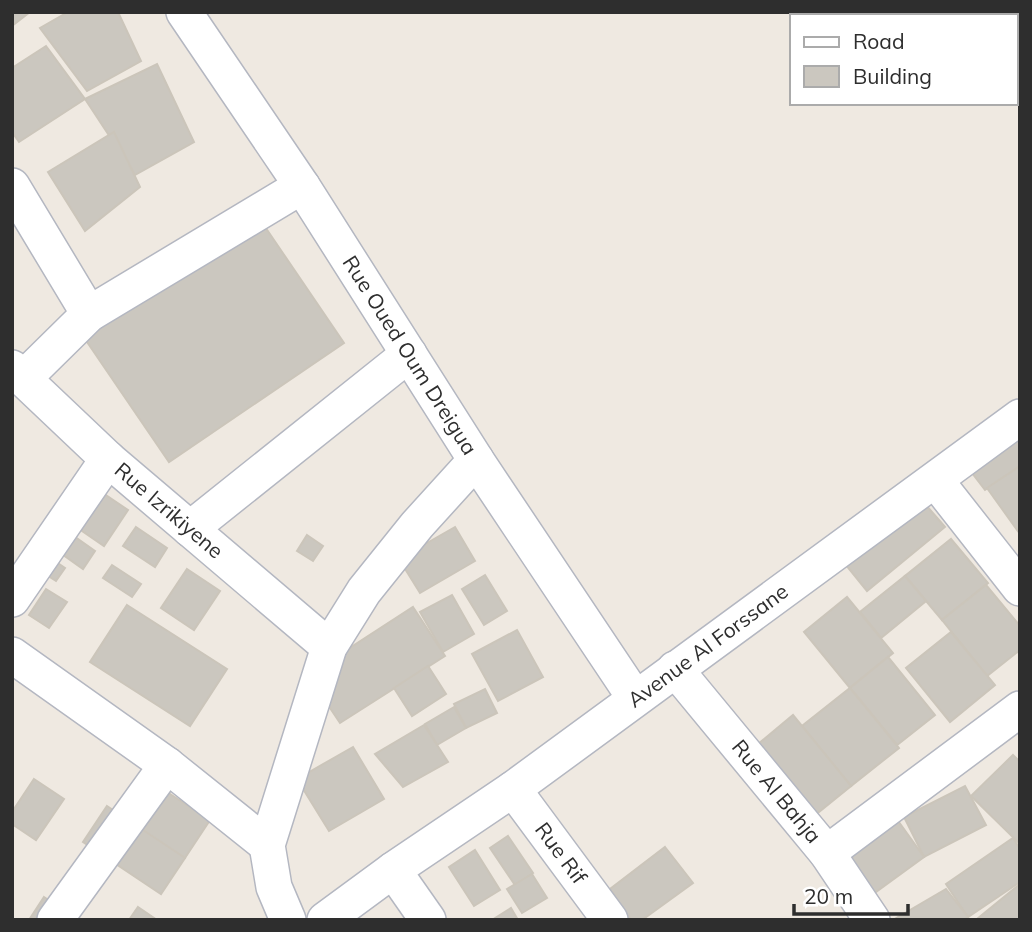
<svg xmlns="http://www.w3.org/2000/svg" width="1032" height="932" font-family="Mulish,sans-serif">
<rect width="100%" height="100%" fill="#efe9e1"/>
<g fill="#cbc7bf" stroke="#cbc5ba" stroke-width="2">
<path d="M 12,12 L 30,12 L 12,26 Z"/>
<path d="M 68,12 L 118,12 L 141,61 L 87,91 L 40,28 Z"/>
<path d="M 46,46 L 85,99 L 19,142 L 12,132 L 12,68 Z"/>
<path d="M 157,64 L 194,142 L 135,175 L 85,99 Z"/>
<path d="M 114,132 L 140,187 L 85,231 L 48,172 Z"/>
<path d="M 259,218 L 344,343 L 169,462 L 83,336 Z"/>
<path d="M 1020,434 L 1020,466 L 985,490 L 969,469 Z"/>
<path d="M 1020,466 L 1020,534 L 987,488 Z"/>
<path d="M 94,487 L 128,510 L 104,546 L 69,522 Z"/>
<path d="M 919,497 L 945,527 L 867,591 L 841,559 Z"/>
<path d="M 136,527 L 167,548 L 155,567 L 123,546 Z"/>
<path d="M 455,527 L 475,561 L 420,593 L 399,559 Z"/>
<path d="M 71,534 L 95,551 L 83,569 L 59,552 Z"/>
<path d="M 307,535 L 323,546 L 313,561 L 297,551 Z"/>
<path d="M 951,539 L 988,583 L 942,620 L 905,576 Z"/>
<path d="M 46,555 L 65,568 L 56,581 L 37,569 Z"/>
<path d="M 112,565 L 141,584 L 132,597 L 103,578 Z"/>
<path d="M 187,569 L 220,591 L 194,630 L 161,608 Z"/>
<path d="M 485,575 L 507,611 L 484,625 L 462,589 Z"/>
<path d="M 905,576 L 926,601 L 881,638 L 860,612 Z"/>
<path d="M 986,585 L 1020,626 L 1020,650 L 987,676 L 942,620 Z"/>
<path d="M 46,589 L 67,602 L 49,628 L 29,615 Z"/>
<path d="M 452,595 L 474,634 L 443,652 L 420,612 Z"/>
<path d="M 847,597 L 893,653 L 850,688 L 804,632 Z"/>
<path d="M 127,605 L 227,669 L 190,726 L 90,662 Z"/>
<path d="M 413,607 L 445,656 L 340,723 L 308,675 Z"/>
<path d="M 517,630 L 543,677 L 498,701 L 472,654 Z"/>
<path d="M 951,632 L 995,685 L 950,722 L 906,668 Z"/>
<path d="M 888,657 L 935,715 L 897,745 L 850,688 Z"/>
<path d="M 428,666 L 446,694 L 412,716 L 394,688 Z"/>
<path d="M 850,688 L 899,748 L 851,786 L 802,726 Z"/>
<path d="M 485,689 L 497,713 L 466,728 L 454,704 Z"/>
<path d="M 454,707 L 466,728 L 437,745 L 425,724 Z"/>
<path d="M 793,715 L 851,786 L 809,820 L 751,750 Z"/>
<path d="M 424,725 L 448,762 L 403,787 L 375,754 Z"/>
<path d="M 353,747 L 384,799 L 329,831 L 297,779 Z"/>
<path d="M 1013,755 L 1020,762 L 1020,844 L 971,796 Z"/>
<path d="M 34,779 L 64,799 L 36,840 L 12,824 L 12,812 Z"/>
<path d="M 150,781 L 210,820 L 185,858 L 125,820 Z"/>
<path d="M 965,786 L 986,825 L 924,857 L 904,817 Z"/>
<path d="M 107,806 L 185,858 L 161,894 L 83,842 Z"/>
<path d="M 891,811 L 924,857 L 869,897 L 836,852 Z"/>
<path d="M 508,836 L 533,873 L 515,885 L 490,848 Z"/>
<path d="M 1013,838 L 1020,849 L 1020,882 L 968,917 L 946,884 Z"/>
<path d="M 665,847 L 693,883 L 642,920 L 631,920 L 610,889 Z"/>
<path d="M 475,850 L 500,890 L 474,906 L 449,867 Z"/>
<path d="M 532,874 L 547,898 L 522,913 L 507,889 Z"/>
<path d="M 1020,884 L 1020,920 L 977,920 L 977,919 Z"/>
<path d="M 946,889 L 968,917 L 964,920 L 893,920 Z"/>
<path d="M 44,897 L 78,920 L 29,920 Z"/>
<path d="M 138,907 L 157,920 L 129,920 Z"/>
<path d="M 511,908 L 518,920 L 492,920 Z"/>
</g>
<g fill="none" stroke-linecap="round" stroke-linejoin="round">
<g stroke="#b4b7c1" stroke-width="38">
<g id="minor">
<path id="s1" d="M 184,12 L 302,186 L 476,460 L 635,698"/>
<path d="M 12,186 L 89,314"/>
<path id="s2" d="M 12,368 L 108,459 L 329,647"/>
<path d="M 24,378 L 89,314 L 302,186"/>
<path d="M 936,481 L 1020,588"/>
<path d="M 190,529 L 409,354"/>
<path d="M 12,599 L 108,459"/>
<path d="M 12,655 L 167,765 L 267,845"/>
<path id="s3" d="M 675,669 L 827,853 L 872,920"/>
<path id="s4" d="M 513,789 L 610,920"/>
<path d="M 827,853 L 1020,709"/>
<path d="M 393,870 L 428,920"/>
<path d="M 55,920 L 167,765"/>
<path d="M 288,920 L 274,887 L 267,845 L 329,647 L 364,591 L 417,525 L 476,460"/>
<path id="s5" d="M 325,920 L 393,870 L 513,789 L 1020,417"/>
</g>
</g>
<use href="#minor" stroke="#fff" stroke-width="35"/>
</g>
<g text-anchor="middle" stroke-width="5" stroke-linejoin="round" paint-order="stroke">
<g font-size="21" fill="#2e2e2e" stroke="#fff">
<text dy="7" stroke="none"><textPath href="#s1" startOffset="411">Rue Oued Oum Dreigua</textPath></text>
<text dy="7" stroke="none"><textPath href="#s2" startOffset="212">Rue Izrikiyene</textPath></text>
<text dy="7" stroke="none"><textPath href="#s5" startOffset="471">Avenue Al Forssane</textPath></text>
<text dy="7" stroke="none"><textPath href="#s3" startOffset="159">Rue Al Bahja</textPath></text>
<text dy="7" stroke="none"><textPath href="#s4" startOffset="80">Rue Rif</textPath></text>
</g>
</g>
<rect width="1032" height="932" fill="none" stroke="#2e2e2e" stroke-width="28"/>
<rect x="790" y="14" width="228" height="91" fill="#ffffff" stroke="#ababab" stroke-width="2"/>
<rect x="804" y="37" width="35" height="10" fill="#ffffff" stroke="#ababab" stroke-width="2"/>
<text x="853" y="49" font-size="21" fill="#2e2e2e">Road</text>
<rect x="804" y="66" width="35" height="21" fill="#cbc7bf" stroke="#ababab" stroke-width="2"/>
<text x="853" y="84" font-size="21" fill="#2e2e2e">Building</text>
<path d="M794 904v10h114v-10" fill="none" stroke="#2e2e2e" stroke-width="3.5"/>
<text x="804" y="904" font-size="21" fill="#2e2e2e" stroke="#ffffff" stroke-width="5" paint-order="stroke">20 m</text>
</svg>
